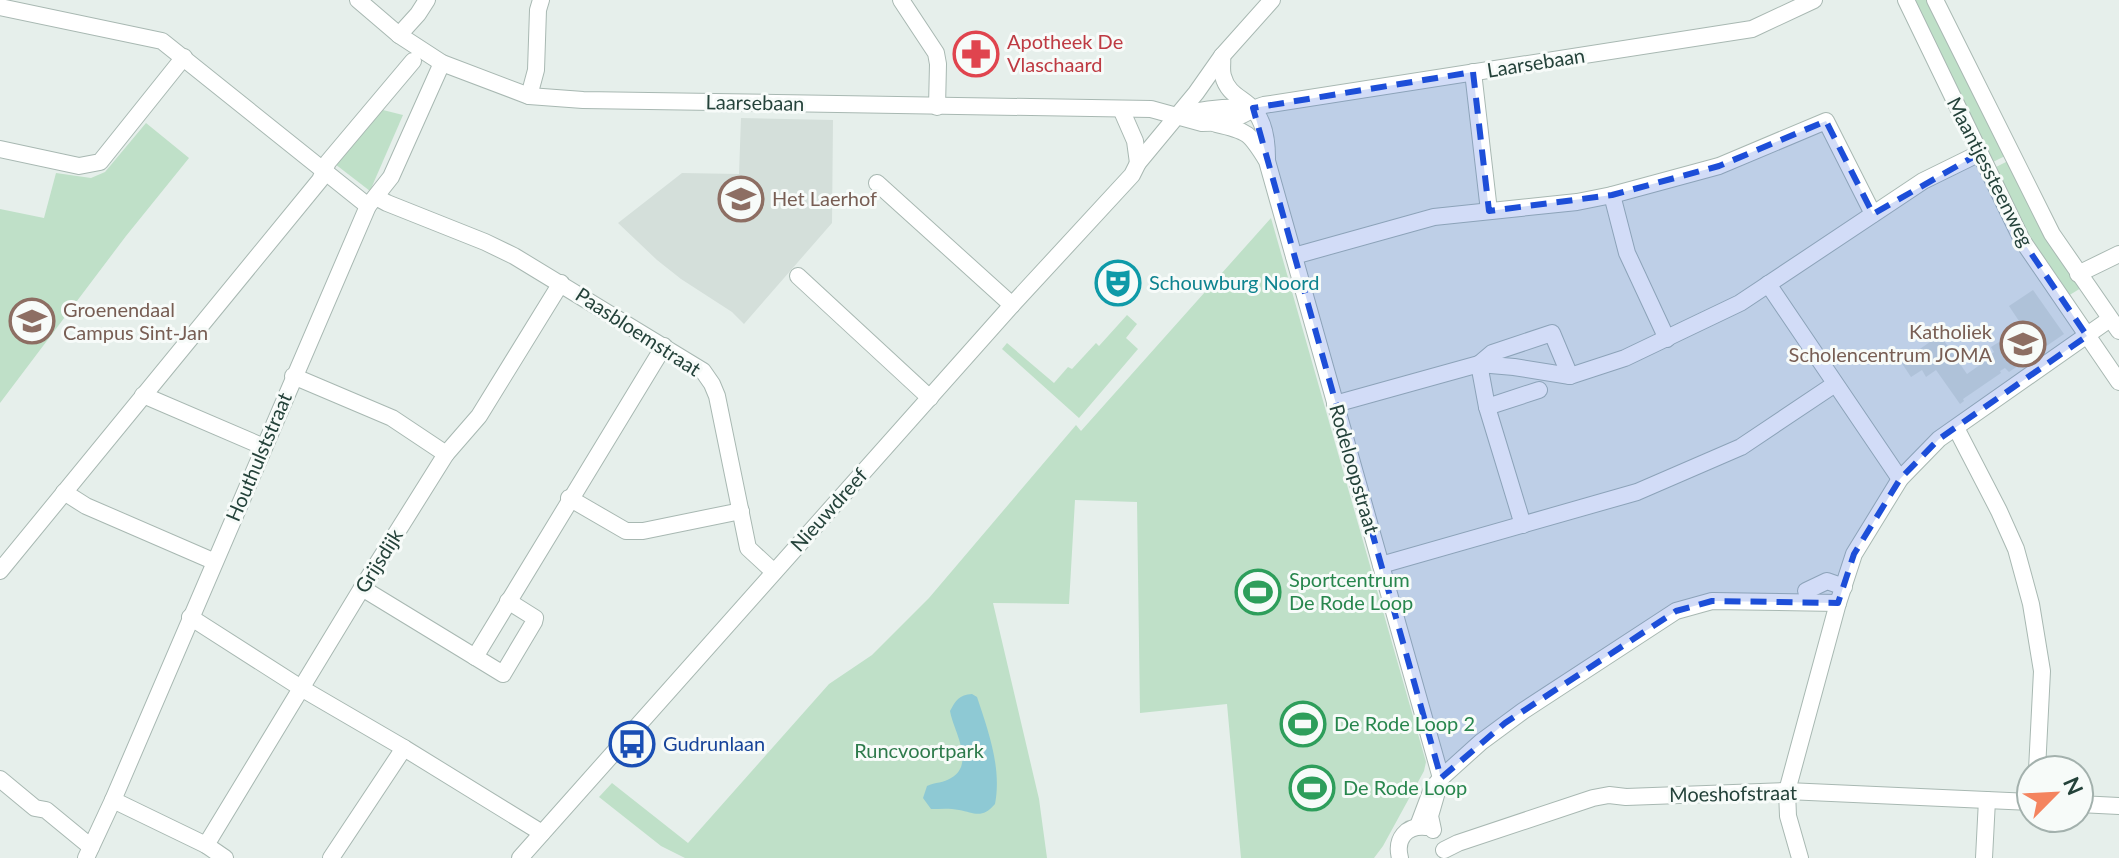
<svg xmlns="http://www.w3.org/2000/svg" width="2119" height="858" font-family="Lato,sans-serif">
<rect width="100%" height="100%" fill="#e6efeb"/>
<g fill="#d4dfda">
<path d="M 741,118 L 833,120 L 832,223 L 744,324 L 732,312 L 681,279 L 657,260 L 618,223 L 682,173 L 739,174 Z"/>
<path d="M 2033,290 L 2064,334 L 2009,372 L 2005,368 L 2000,371 L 2001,373 L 1963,399 L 1964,401 L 1960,404 L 1936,370 L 1926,377 L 1922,370 L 1911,377 L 1901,362 L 1940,335 L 1967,374 L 1991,357 L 1990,355 L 1994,352 L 1991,347 L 2012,334 L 2016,340 L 2025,333 L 2023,327 L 2009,306 Z"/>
</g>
<g fill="#bfe0c8">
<path d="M 1912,0 L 1928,0 L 2005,156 L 1991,163 Z"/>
<path d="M 379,109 L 403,115 L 370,191 L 335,164 Z"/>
<path d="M 146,123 L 189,158 L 126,236 L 0,403 L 0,209 L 44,218 L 56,173 L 91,178 L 105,172 Z"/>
<path d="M 2008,161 L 2081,288 L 2068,296 L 2031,244 L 1994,168 Z"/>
<path d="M 1271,218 L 1426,762 L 1424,771 L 1383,846 L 1374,858 L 1241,858 L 1227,704 L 1140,713 L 1137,502 L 1075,500 L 1069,604 L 993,603 L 1039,799 L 1047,858 L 685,858 L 661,846 L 599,797 L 612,783 L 688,843 L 829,684 L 872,655 L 929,598 L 1076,425 L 1081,431 Z"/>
<path d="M 1127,315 L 1137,324 L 1126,338 L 1138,349 L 1079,418 L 1002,349 L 1007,343 L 1054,383 L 1068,367 L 1072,369 L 1096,343 L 1099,346 Z"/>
</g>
<path fill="#8ec9d4" d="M 972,694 L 977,697 C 988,730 1002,768 995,804 C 982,819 975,813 959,810 C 950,808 940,809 931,809 L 923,798 L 927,786 C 935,782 944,783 951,778 C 976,764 953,730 950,711 C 956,700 959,695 972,694 Z"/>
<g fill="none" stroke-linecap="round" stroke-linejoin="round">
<g stroke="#a8b8b2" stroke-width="18">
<g id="minor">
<path d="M 358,0 L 399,35 L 442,63 L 529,96 L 583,100 L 1151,109 L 1202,123 C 1213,123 1228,122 1238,117 C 1247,113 1254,108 1264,105 L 1752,29 L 1814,0"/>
<path d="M 901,0 L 936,53 L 938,64 L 937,107"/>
<path d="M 1906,0 L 2022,240 L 2119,382"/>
<path d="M 1935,0 L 2052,234 L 2119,331"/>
<path d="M 0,7 L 162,41 L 368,206"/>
<path d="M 399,35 L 418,14 L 427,0"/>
<path d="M 1222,56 C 1223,62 1221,70 1223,76 C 1228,95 1242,97 1253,109 C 1265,122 1267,142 1267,158"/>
<path d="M 1473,72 L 1489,211"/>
<path d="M 529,96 L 536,70 L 538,10 L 541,0"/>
<path d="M 1121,109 L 1135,141 L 1138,163"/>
<path d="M 1179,115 C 1203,109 1226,106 1251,108"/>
<path d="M 1216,124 C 1248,131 1250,133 1267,161 L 1441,778 L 1430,816 L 1433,830"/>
<path d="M 0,149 L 79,166 L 100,162 L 184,57"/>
<path d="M 877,183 L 1012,305"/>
<path d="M 1612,195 L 1627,253 L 1667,339"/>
<path d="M 376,197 L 387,203 L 485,242 L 514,256 L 703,371 L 712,384 L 717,396 L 748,548 L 774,572"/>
<path d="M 1294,256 L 1434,217 L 1577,202 L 1612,195 L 1719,166 L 1826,121 L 1873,214"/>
<path d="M 2078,274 L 2119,254"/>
<path d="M 798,276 L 930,398"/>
<path d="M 1768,284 L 1900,479"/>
<path d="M 1479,364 L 1487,407 L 1523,525"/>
<path d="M 1479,364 L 1492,353 L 1552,333 L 1570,376"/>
<path d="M 293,376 L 392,418 L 446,454"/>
<path d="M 143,395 L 264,447"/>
<path d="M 1335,404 L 1479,364 L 1514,367 L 1570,376 L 1625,358 L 1740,303 L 1923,181 L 1980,153"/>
<path d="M 1487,407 L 1539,390"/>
<path d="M 1956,428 L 1999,511 L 2016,549 L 2031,604 L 2042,671 L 2037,770"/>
<path d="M 64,492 L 86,506 L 213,561"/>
<path d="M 569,498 L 626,531 L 643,531 L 741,511"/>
<path d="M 1381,565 L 1637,492 L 1741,447 L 1835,384"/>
<path d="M 0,571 L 320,180 L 328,162 L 413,61"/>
<path d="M 362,588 L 503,674 L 534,622 L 535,618 L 508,601"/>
<path d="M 1806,591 L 1827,581 L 1844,587"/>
<path d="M 190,617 L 301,688 L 404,748 L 542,833"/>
<path d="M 475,657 L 664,346"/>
<path d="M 0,779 L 35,808 L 46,810 L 91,847"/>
<path d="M 113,800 L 206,845 L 225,858"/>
<path d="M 2079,804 L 2119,806"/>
<path d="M 1418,826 L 1432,789 L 1441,778 L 1481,742 L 1523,711 L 1676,611 L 1712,601 L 1838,603"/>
<path d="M 206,845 L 362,588 L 446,454 L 479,416 L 561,283"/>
<path d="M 1444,850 L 1458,843 L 1593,798 L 1609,795 L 1626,797 L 1787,791 L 2031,802"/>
<path d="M 86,858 L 113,800 L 368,206 L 391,177 L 442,63"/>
<path d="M 331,858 L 404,748"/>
<path d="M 520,858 L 1012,305 L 1132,175 L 1138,163 L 1196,93 L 1222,56 L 1272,0"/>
<path d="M 1400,858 C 1395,839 1406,825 1426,827"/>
<path d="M 1800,858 L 1788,816 L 1787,791 L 1838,603 L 1854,554 L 1900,479 L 1939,439 L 2110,319"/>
<path d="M 1984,858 L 1987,800"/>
</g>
</g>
<use href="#minor" stroke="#fff" stroke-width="16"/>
</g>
<path fill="#1d4ed8" fill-opacity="0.2" stroke="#1d4ed8" stroke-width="6" stroke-dasharray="16 10" stroke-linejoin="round" d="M 1473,72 L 1489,211 L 1612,195 L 1719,166 L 1826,121 L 1873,214 L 1980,153 L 2022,240 L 2087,336 L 1939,439 L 1900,479 L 1854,554 L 1838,603 L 1712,601 L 1676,611 L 1505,723 L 1441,778 L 1253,108 Z"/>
<defs>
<g id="pharmacy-ring" transform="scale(2.3)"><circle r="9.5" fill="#f7fbf9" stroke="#e0444e" stroke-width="1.5"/><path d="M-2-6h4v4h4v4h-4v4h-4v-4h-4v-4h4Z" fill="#e0444e"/></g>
<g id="school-ring" transform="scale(2.3)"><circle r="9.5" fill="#f7fbf9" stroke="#8d6e63" stroke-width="1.5"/><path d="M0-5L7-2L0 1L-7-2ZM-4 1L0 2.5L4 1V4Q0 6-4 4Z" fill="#8d6e63"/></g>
<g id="theatre-ring" transform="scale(2.3)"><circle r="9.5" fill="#f7fbf9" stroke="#0f9aa8" stroke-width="1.5"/><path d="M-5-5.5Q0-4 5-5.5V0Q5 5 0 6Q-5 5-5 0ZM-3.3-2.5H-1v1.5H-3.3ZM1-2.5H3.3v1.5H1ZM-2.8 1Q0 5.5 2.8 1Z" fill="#0f9aa8"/></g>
<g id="stadium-ring" transform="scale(2.3)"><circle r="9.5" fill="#f7fbf9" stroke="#2e9e5b" stroke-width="1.5"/><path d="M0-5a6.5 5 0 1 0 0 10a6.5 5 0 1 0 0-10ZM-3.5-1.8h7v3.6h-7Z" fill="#2e9e5b"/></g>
<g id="bus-ring" transform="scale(2.3)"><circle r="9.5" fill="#f7fbf9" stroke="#1a4fb4" stroke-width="1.5"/><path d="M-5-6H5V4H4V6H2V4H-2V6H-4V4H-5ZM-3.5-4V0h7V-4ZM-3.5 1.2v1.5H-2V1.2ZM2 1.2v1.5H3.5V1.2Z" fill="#1a4fb4"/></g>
</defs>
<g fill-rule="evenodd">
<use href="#pharmacy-ring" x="976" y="54"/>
<use href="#school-ring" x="741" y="199"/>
<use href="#theatre-ring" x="1118" y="283"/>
<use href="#school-ring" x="32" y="321"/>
<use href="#school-ring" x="2023" y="344"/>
<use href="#stadium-ring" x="1258" y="592"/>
<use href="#stadium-ring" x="1303" y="724"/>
<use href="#bus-ring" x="632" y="744"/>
<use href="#stadium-ring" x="1312" y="788"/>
</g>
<g text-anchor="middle" stroke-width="6" stroke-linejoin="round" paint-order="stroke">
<g font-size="20" fill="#be3a42" stroke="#f7fbf9" text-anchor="start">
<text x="1007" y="49">Apotheek De<tspan x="1007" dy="23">Vlaschaard</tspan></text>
</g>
<g font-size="20" fill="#24423a" stroke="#f7fbf9">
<text transform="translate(1536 63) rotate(-9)" y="7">Laarsebaan</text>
<text transform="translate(755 103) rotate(1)" y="7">Laarsebaan</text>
<text transform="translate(1990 172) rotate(63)" y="7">Maantjessteenweg</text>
<text transform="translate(638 332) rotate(33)" y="7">Paasbloemstraat</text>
<text transform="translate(259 457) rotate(-67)" y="7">Houthulststraat</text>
<text transform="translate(1354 469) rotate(74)" y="7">Rodeloopstraat</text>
<text transform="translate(829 510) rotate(-48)" y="7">Nieuwdreef</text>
<text transform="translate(379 561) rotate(-58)" y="7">Grijsdijk</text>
<text transform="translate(1733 794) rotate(-1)" y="7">Moeshofstraat</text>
</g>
<g font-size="20" fill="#785e54" stroke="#f7fbf9" text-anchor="start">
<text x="772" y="206">Het Laerhof</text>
<text x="63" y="317">Groenendaal<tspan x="63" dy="23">Campus Sint-Jan</tspan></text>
<text x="1992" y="339" text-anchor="end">Katholiek<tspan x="1992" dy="23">Scholencentrum JOMA</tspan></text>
</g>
<g font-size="20" fill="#0d838f" stroke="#f7fbf9" text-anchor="start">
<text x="1149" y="290">Schouwburg Noord</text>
</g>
<g font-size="20" fill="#27864d" stroke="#f7fbf9" text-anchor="start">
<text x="1289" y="587">Sportcentrum<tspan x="1289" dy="23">De Rode Loop</tspan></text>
<text x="1334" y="731">De Rode Loop 2</text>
<text x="1343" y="795">De Rode Loop</text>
</g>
<g font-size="20" fill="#164399" stroke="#f7fbf9" text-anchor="start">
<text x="663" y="751">Gudrunlaan</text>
</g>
<g font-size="20" fill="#2d7a4b" stroke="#f7fbf9">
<text x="919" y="758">Runcvoortpark</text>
</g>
</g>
<g transform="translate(2055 794) rotate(66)"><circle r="38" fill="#f7fbf9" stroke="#a3b1ad" stroke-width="2"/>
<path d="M0-6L14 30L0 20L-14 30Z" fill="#f4845f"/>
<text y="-12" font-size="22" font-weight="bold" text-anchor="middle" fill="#24423a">N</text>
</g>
</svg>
